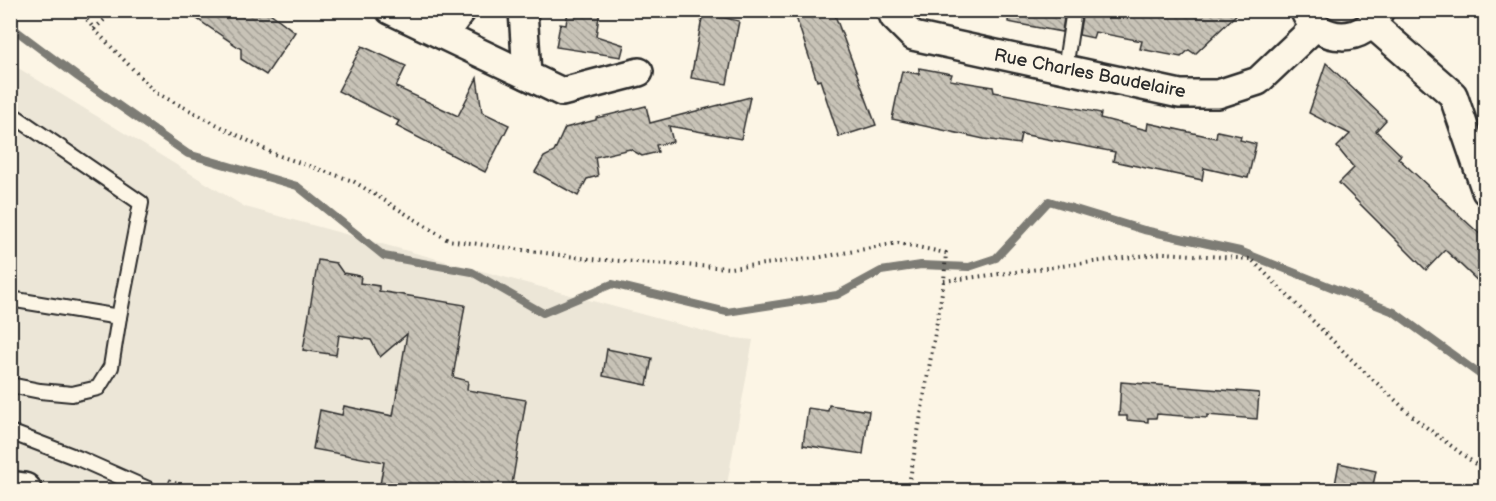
<svg xmlns="http://www.w3.org/2000/svg" width="1496" height="501" font-family="'Balsamiq Sans',sans-serif">
<defs>
<pattern id="building-back-hatch" width="6" height="6" patternUnits="userSpaceOnUse" patternTransform="scale(1.5)"><rect width="6" height="6" fill="#c8c3b7"/><path d="M-1 5l2 2M0 0l6 6M5-1l2 2" fill="none" stroke="#a39f95"/></pattern>
</defs>
<rect width="100%" height="100%" fill="#fcf5e5"/>
<filter id="ink" filterUnits="userSpaceOnUse"><feTurbulence type="fractalNoise" baseFrequency=".0167" numOctaves="2"/><feDisplacementMap in="SourceGraphic" scale="12" xChannelSelector="R" yChannelSelector="G"/><feConvolveMatrix kernelMatrix="1 2 1 2 8 2 1 2 1" color-interpolation-filters="sRGB"/></filter>
<g filter="url(#ink)">
<path fill="#ece6d7" d="M 10,63 L 245,207 L 726,337 L 753,340 L 726,490 L 11,490 Z"/>
<g fill="none" stroke-linecap="round" stroke-linejoin="round">
<path stroke="#7d7b74" stroke-width="8" d="M 10,26 L 78,77 L 188,154 L 297,186 L 384,256 L 472,272 L 543,313 L 612,284 L 727,312 L 837,295 L 881,271 L 921,265 L 969,267 L 996,258 L 1049,201 L 1144,230 L 1240,251 L 1394,312 L 1486,379"/>
</g>
<g fill="url(#building-back-hatch)" stroke="#2b2b2b" stroke-width="1.5">
<path d="M 184,10 L 266,10 L 295,32 L 266,75 L 241,59 L 241,49 Z"/>
<path d="M 568,10 L 600,10 L 596,36 L 624,45 L 621,57 L 556,47 L 560,24 L 566,25 Z"/>
<path d="M 816,10 L 833,10 L 876,125 L 839,137 L 820,80 L 817,81 L 796,17 Z"/>
<path d="M 1009,10 L 1065,10 L 1062,32 L 1008,22 Z"/>
<path d="M 1083,10 L 1241,10 L 1195,54 L 1189,50 L 1181,57 L 1140,49 L 1142,41 L 1095,32 L 1093,38 L 1079,35 Z"/>
<path d="M 703,13 L 739,21 L 727,84 L 691,78 Z"/>
<path d="M 362,46 L 406,66 L 396,87 L 458,116 L 477,78 L 482,112 L 509,125 L 485,172 L 396,126 L 399,121 L 338,91 Z"/>
<path d="M 1326,63 L 1386,120 L 1376,131 L 1401,155 L 1398,158 L 1485,239 L 1485,288 L 1445,250 L 1426,270 L 1339,183 L 1354,168 L 1337,147 L 1350,134 L 1309,113 Z"/>
<path d="M 919,68 L 952,74 L 950,80 L 993,87 L 994,92 L 1101,113 L 1100,118 L 1147,130 L 1148,123 L 1216,138 L 1217,131 L 1241,136 L 1240,140 L 1256,144 L 1248,178 L 1204,168 L 1202,180 L 1113,161 L 1115,152 L 1021,134 L 1019,144 L 984,139 L 892,119 L 902,71 L 919,74 Z"/>
<path d="M 750,97 L 741,139 L 669,126 L 673,142 L 656,145 L 658,152 L 642,156 L 630,149 L 595,157 L 598,176 L 587,179 L 578,196 L 535,172 L 544,157 L 554,152 L 565,128 L 596,120 L 596,118 L 646,106 L 650,123 Z"/>
<path d="M 318,260 L 336,263 L 343,273 L 361,276 L 360,283 L 379,286 L 379,291 L 465,305 L 453,377 L 468,381 L 467,390 L 526,400 L 511,490 L 379,490 L 384,462 L 313,449 L 320,410 L 342,415 L 344,406 L 393,416 L 407,334 L 380,357 L 371,340 L 339,335 L 336,355 L 303,350 Z"/>
<path d="M 607,349 L 652,358 L 647,385 L 603,376 Z"/>
<path d="M 1121,382 L 1259,393 L 1257,419 L 1207,415 L 1207,418 L 1157,414 L 1156,418 L 1148,418 L 1148,422 L 1127,420 L 1127,416 L 1119,416 Z"/>
<path d="M 829,405 L 869,411 L 863,454 L 803,445 L 808,408 L 828,411 Z"/>
<path d="M 1339,463 L 1376,471 L 1372,490 L 1334,490 Z"/>
</g>
<g fill="none" stroke-linecap="round" stroke-linejoin="round">
<g stroke="#2b2b2b" stroke-width="18">
<g id="service">
<path d="M 1065,69 L 1074,10"/>
<path d="M 10,113 L 141,203 L 119,317 L 10,299"/>
<path d="M 10,385 L 40,391 L 72,394 L 98,388 L 111,367 L 119,317"/>
<path d="M 10,432 L 80,459 L 150,490"/>
</g>
</g>
<g stroke="#2b2b2b" stroke-width="32">
<g id="minor">
<path d="M 390,10 L 562,92 L 639,72"/>
<path d="M 523,10 L 527,75"/>
<path d="M 891,10 L 894,17 L 913,36 L 1180,94 L 1218,94 L 1258,81 L 1315,27"/>
<path d="M 1304,10 C 1318,44 1366,45 1380,10"/>
<path d="M 1372,24 L 1453,95 L 1486,191"/>
<path d="M 443,35 L 462,10"/>
</g>
</g>
<g stroke="#2b2b2b" stroke-width="38">
<path id="primary" d="M 10,488 L 24,490"/>
</g>
<g stroke="#2b2b2b" stroke-width="4" stroke-dasharray="1.5 4.5" stroke-linecap="butt">
<path d="M 80,10 L 94,29 L 156,93 L 274,154 L 353,181 L 448,240 L 590,259 L 730,268 L 816,258 L 898,243 L 946,253 L 944,281 L 908,490"/>
<path d="M 94,29 L 115,10"/>
<path d="M 944,281 L 1164,253 L 1251,259 L 1356,364 L 1418,421 L 1486,472"/>
<path d="M 169,480 L 189,490"/>
</g>
<use href="#service" stroke="#fcf5e5" stroke-width="14"/>
<use href="#minor" stroke="#fcf5e5" stroke-width="27"/>
<use href="#primary" stroke="#fcf5e5" stroke-width="33"/>
</g>
</g>
<g text-anchor="middle" stroke-width="4.5" stroke-linejoin="round" paint-order="stroke">
<g font-size="18" fill="#2b2b2b" stroke="#fcf5e5">
<text transform="translate(1090 73) rotate(11)" y="6">Rue Charles Baudelaire</text>
</g>
</g>
<rect width="1496" height="501" fill="none" stroke="#fcf5e5" stroke-width="36"/>
<rect x="18" y="18" width="1460" height="465" fill="none" stroke="#2b2b2b" stroke-width="2" filter="url(#ink)"/>
</svg>
